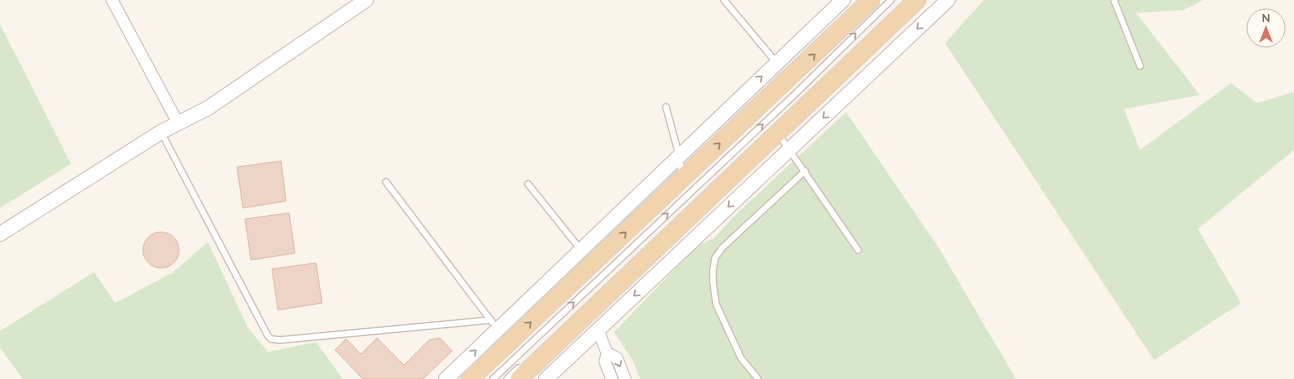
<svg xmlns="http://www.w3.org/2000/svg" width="1294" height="379" font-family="Lato,sans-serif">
<rect width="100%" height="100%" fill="#fbf4ec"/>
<g fill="#d8e7cc">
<path d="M 984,0 L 1203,0 L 1184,10 L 1136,13 L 1200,95 L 1124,109 L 1140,150 L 1231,83 L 1257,103 L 1294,92 L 1294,150 L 1198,229 L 1241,303 L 1154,360 L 945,43 Z"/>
<path d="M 0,24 L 71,164 L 0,208 Z"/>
<path d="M 846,112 L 939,248 L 1016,379 L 640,379 L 633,361 L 614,332 L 696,247 L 714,238 L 734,216 Z"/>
<path d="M 208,242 L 248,328 L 268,352 L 316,342 L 343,379 L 23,379 L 0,348 L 0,331 L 94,272 L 115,303 L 172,273 Z"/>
</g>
<g fill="#edd4c7" stroke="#debaa9">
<path d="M 281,161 L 286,201 L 243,208 L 237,167 Z"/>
<path d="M 289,213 L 295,253 L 251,260 L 245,219 Z"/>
<circle cx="161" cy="250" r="18"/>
<path d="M 316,263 L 322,303 L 278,310 L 272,269 Z"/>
<path d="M 377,338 L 404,365 L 429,340 L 440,338 L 452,351 L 423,379 L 363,379 L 335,350 L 346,339 L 361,354 Z"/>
</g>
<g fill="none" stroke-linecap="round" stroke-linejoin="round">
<g stroke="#ccbcb3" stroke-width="8">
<g id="service">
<path d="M 724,0 L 776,62"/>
<path d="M 1114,0 L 1140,66"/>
<path d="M 666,107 L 679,155 L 682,174"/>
<path d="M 161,132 L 268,336 L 271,339 L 280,340 L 491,320"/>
<path d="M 779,135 L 858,250"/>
<path d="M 386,182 L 492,322"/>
<path d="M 528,184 L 581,250"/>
<path d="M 493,379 L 793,96 L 891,0"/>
<path d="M 507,379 L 518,368"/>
<path d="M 758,379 L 741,358 L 716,304 L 713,282 L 713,270 L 715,258 L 722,248 L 805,171"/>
</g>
</g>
<g stroke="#ccbcb3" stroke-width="13">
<g id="minor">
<path d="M 112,0 L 178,123"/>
<path d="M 598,330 L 607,353 L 605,362 L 612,379"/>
<path d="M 607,353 L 617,358 L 625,379"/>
</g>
</g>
<g stroke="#ccbcb3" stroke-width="16">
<g id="tertiary">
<path d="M 0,234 L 161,132 L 208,108 L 366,0"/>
<path d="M 446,379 L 843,0"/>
<path d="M 546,379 L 948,0"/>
</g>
</g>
<g stroke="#d8d1ce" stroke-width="19">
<g id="primary">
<path d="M 470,379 L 871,0"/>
<path d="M 519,379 L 917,0"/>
</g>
</g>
<use href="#service" stroke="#fff" stroke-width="5.5"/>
<use href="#minor" stroke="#fff" stroke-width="11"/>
<use href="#tertiary" stroke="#fff" stroke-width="14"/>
<use href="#primary" stroke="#f1d4ad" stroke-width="17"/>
</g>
<defs><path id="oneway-chevron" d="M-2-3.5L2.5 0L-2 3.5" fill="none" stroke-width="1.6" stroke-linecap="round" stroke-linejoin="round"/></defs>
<g stroke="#ab9d97">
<use href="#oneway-chevron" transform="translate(919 27) rotate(137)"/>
<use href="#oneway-chevron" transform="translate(854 35) rotate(-45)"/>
<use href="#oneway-chevron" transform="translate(760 78) rotate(-43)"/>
<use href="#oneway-chevron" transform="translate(825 116) rotate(137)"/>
<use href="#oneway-chevron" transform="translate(761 126) rotate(-43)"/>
<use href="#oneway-chevron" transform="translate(730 205) rotate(137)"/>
<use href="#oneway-chevron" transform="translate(666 215) rotate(-44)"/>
<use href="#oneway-chevron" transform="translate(636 294) rotate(137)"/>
<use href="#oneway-chevron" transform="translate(572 304) rotate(-43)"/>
<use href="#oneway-chevron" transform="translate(474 352) rotate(-44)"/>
<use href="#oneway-chevron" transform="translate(619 364) rotate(65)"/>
</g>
<g stroke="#99806d">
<use href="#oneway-chevron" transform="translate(813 56) rotate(-44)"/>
<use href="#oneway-chevron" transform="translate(718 145) rotate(-43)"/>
<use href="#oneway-chevron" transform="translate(624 234) rotate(-44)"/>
<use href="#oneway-chevron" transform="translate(529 324) rotate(-43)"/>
</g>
<g transform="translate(1266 28)"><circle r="19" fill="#fdf9f3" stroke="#c6bab2"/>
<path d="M0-3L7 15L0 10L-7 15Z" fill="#d57561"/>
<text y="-6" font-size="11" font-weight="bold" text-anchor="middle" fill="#735c51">N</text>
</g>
</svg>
